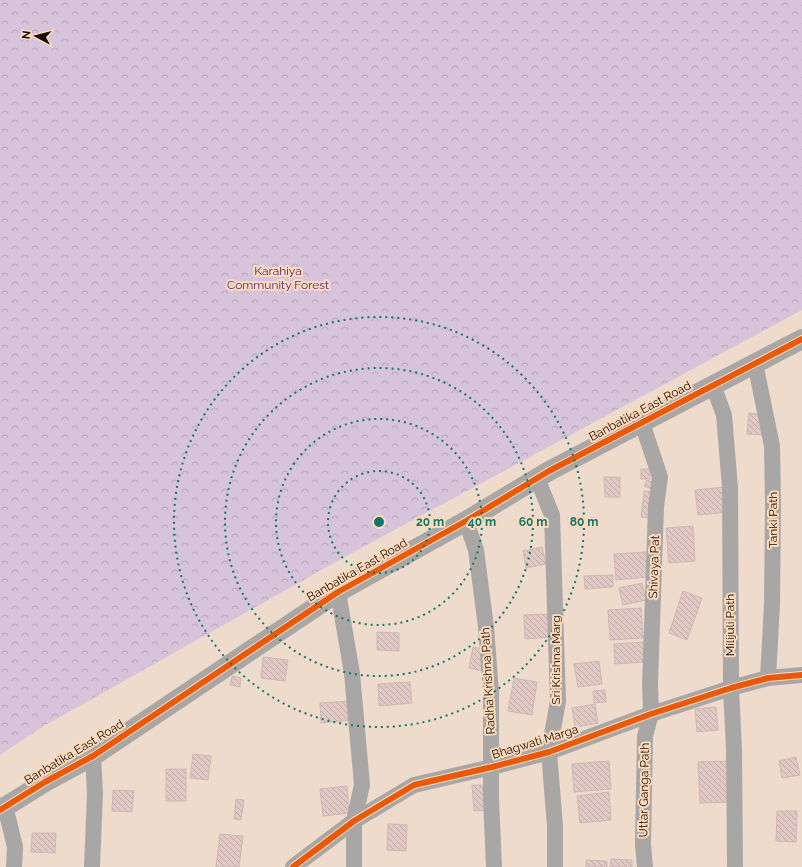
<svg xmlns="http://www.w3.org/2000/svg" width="802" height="867" font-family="Raleway,sans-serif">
<defs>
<pattern id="forest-crowns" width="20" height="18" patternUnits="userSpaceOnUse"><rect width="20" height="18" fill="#d8c4da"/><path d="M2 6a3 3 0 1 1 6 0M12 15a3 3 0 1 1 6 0" fill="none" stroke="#b9a7b9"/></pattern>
<pattern id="building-back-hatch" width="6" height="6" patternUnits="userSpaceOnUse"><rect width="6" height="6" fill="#e1c8c5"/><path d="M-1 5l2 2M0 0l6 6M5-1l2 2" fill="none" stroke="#c0aba8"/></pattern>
</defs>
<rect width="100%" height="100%" fill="#efdbcb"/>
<path fill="url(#forest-crowns)" d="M 0,0 L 802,0 L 802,310 L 350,554 L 44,726 L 0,755 Z"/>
<g fill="url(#building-back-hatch)" stroke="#cbb9b4">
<path d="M 749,413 L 765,415 L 763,435 L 747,434 Z"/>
<rect x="641" y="469" width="9" height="10"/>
<path d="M 604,477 L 620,477 L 620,497 L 605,497 Z"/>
<path d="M 647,480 L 654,483 L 651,489 L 644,486 Z"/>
<path d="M 725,487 L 728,512 L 698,515 L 695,490 Z"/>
<path d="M 644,491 L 653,492 L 650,518 L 641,517 Z"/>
<path d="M 693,526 L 695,561 L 669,563 L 666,528 Z"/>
<path d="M 542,547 L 546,564 L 526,568 L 523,551 Z"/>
<path d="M 646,552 L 648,577 L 616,580 L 614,554 Z"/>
<path d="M 613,575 L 613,587 L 585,589 L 584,576 Z"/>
<path d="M 642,583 L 646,600 L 623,605 L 619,588 Z"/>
<path d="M 683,591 L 702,598 L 687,640 L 669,633 Z"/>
<path d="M 641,608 L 643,638 L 610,640 L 608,610 Z"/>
<path d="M 549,614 L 551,637 L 525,639 L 524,615 Z"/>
<path d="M 377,632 L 399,633 L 399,651 L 377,650 Z"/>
<path d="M 643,642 L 645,662 L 615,664 L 614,644 Z"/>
<path d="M 473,647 L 487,650 L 483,671 L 469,668 Z"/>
<path d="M 263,657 L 288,660 L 285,681 L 261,678 Z"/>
<path d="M 599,661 L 602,684 L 578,687 L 574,664 Z"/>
<path d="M 232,676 L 241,678 L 240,687 L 230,685 Z"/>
<path d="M 514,678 L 537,682 L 532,715 L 508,711 Z"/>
<path d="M 410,682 L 412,703 L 379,706 L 378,684 Z"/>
<path d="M 605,690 L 606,702 L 594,703 L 593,691 Z"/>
<path d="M 349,701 L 350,720 L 321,723 L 320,703 Z"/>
<path d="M 595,704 L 598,723 L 575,727 L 572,708 Z"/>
<path d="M 716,707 L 718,730 L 697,732 L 695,709 Z"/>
<path d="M 193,754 L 211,756 L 208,780 L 190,778 Z"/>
<path d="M 796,757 L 800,775 L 782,778 L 779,761 Z"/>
<path d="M 609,761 L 611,789 L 574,792 L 572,764 Z"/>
<path d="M 728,761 L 730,802 L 700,803 L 698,762 Z"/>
<rect x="166" y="769" width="20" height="32"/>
<path d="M 472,785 L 485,785 L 487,810 L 474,811 Z"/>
<path d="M 347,786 L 349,813 L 323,816 L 320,789 Z"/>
<path d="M 113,790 L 134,791 L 132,812 L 112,811 Z"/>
<path d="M 609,792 L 611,820 L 580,823 L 577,796 Z"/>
<path d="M 236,799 L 244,800 L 241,820 L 234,819 Z"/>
<path d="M 777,811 L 797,811 L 796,842 L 776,841 Z"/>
<path d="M 388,824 L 407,825 L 406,851 L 387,850 Z"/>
<path d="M 32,833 L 56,833 L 55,853 L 31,852 Z"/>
<path d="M 220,834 L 243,836 L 239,867 L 216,867 Z"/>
<path d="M 611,859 L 632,860 L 632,867 L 610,867 Z"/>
<path d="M 586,860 L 607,861 L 607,867 L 586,867 Z"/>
</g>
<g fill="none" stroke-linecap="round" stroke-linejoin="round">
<g stroke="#a9a7a6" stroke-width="16">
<path d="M 755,363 L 772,446 L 773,505 L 772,604 L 768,678"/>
<path d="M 713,385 L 724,415 L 730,487 L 731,688 L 734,749 L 735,867"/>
<path d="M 642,423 L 660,477 L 656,507 L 650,684 L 651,714 L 645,736 L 643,845 L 645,867"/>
<path d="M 537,478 L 552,515 L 558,701 L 549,752 L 555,826 L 555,867"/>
<path d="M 466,521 L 476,550 L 486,627 L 491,692 L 491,798 L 494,867"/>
<path d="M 338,592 L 352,673 L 362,785 L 354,821 L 354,867"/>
<path d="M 5,806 L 15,847 L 14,867"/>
<path d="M 92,867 L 95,793 L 93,756"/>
<path d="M 293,867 L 354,821 L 414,785 L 492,767 L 549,752 L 651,714 L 731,688 L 768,678 L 802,675"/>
</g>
<path stroke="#a9a7a6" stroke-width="20" d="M 0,810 L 45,782 L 93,756 L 338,592 L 466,521 L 549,471 L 802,339"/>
<g stroke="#fedabc" stroke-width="8">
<g id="cycleway">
<path d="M 0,810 L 45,782 L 93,756 L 338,592 L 466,521 L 549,471 L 802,339"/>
<path d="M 293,867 L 354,821 L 414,785 L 492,767 L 549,752 L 651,714 L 731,688 L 768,678 L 802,675"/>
</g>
</g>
<use href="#cycleway" stroke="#e8590c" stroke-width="6"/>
</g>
<g fill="none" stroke="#0f766e" stroke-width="2" stroke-dasharray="2 4">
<circle cx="379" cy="522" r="51"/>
<circle cx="379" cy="522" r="103"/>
<circle cx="379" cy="522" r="154"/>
<circle cx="379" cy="522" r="205"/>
</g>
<g text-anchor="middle" stroke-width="4" stroke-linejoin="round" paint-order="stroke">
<g font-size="12" fill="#4d2877" stroke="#fedabc">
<text x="278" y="275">Karahiya<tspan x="278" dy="14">Community Forest</tspan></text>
</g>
<g font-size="12" fill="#180c03" stroke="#fedabc">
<text transform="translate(640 411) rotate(-28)" y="4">Banbatika East Road</text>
<text transform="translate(773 520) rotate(-90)" y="4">Tanki Path</text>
<text transform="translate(654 567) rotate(-88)" y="4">Shivaya Pat</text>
<text transform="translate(357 570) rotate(-30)" y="4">Banbatika East Road</text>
<text transform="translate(730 625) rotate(-90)" y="4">Milijuli Path</text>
<text transform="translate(556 660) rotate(-90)" y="4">Sri Krishna Marg</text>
<text transform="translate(488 681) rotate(-93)" y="4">Radha Krishna Path</text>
<text transform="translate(535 742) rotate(-17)" y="4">Bhagwati Marga</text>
<text transform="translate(74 752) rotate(-31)" y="4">Banbatika East Road</text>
<text transform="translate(644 790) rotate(-89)" y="4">Uttar Ganga Path</text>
</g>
</g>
<circle cx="379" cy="522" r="6" fill="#0f766e" stroke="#fedabc" stroke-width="2"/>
<g font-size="12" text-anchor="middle" font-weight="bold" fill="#0f766e" stroke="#fedabc" stroke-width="4" stroke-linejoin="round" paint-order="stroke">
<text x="430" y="526">20 m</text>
<text x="482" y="526">40 m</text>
<text x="533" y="526">60 m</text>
<text x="584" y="526">80 m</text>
</g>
<g transform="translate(36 36) rotate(277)" stroke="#fedabc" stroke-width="3" paint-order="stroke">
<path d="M0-3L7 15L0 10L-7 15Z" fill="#180c03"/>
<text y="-6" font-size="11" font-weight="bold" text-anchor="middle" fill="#180c03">N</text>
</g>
</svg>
